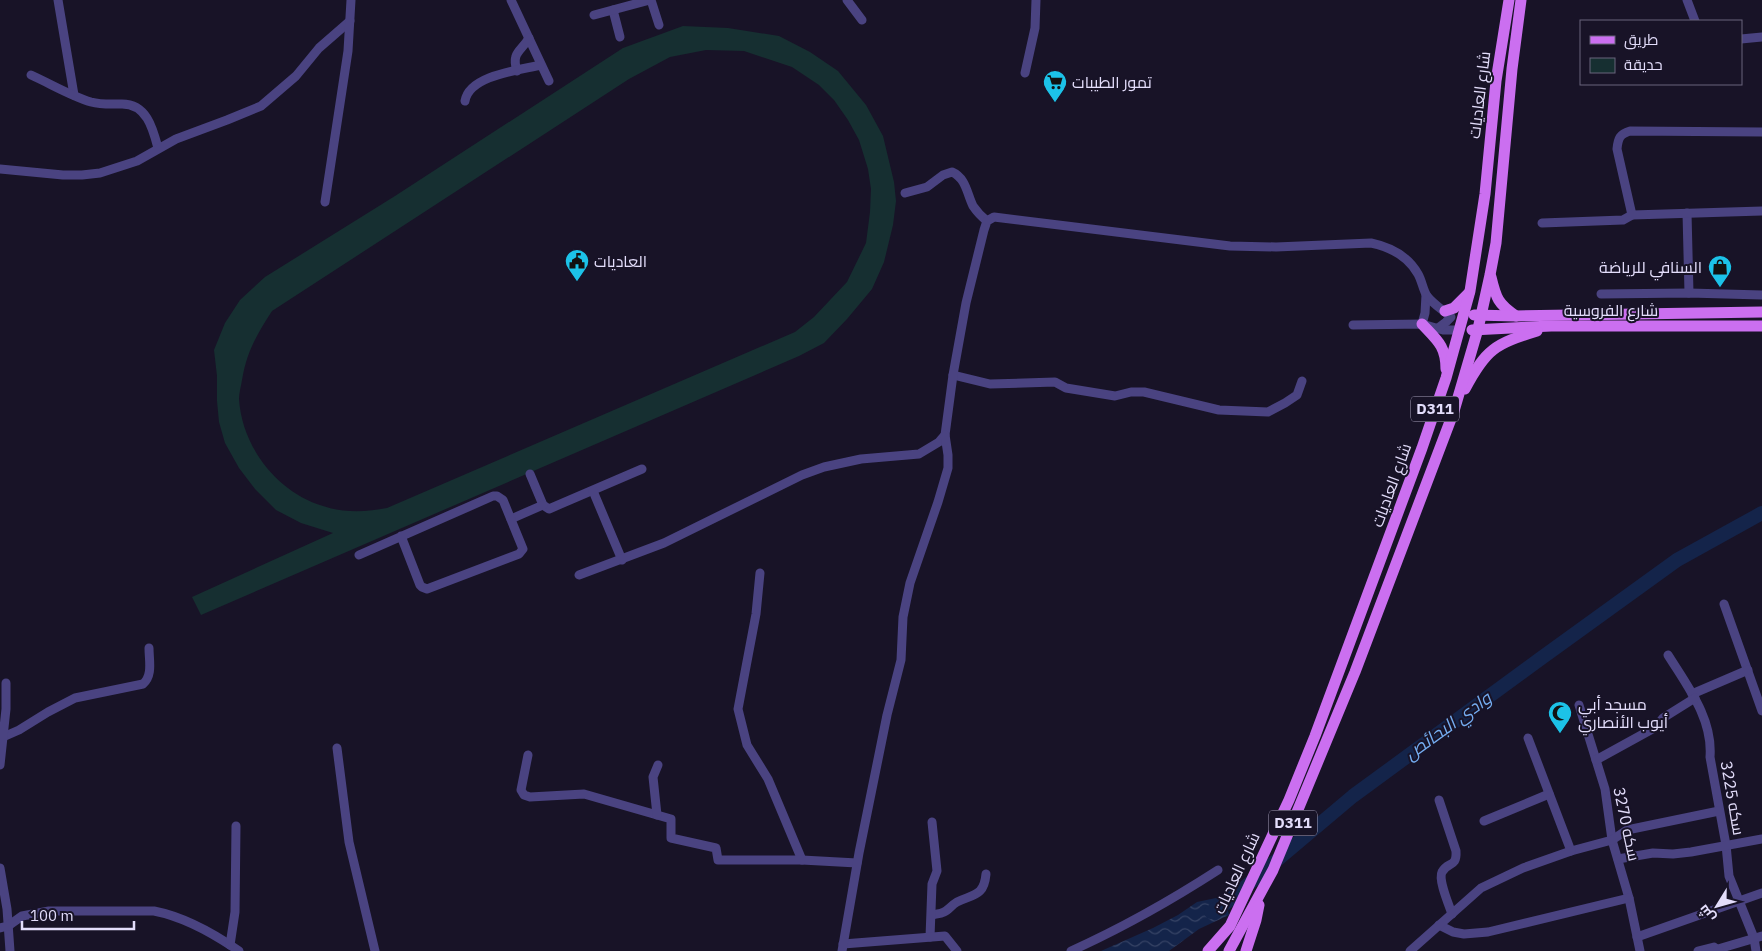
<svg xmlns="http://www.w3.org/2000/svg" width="1762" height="951" font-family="'IBM Plex Sans',Cairo,sans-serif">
<defs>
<pattern id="water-waves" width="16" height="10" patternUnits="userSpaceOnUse" patternTransform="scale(1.25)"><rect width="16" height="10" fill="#14244a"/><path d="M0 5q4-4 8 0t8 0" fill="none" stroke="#364365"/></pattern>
</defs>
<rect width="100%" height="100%" fill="#181327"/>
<path fill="#162f31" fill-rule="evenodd" d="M 683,26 L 728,28 L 779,36 L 810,52 L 838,71 L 866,105 L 883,136 L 894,182 L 896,201 L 893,225 L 884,262 L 872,289 L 847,319 L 824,343 L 799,356 L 201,615 L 192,597 L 333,533 L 301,523 L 276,510 L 255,489 L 239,468 L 225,443 L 219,422 L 217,401 L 217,376 L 214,350 L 225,323 L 240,300 L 265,277 L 395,196 L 623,48 ZM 706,50 L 744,51 L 792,67 L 819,85 L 834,100 L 848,120 L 859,140 L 868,169 L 871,189 L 870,212 L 866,243 L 847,282 L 814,317 L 795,332 L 387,508 C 367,512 343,513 323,506 C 277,492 242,447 239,399 C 239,393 241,386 242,380 C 247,351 256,336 272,311 L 629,79 L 670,57 Z"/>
<path fill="url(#water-waves)" d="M 1216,898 L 1226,903 L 1229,915 L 1199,929 L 1169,951 L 1101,951 L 1153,928 L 1178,915 L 1197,902 Z"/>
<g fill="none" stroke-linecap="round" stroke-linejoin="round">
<path stroke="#14244a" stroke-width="14" d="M 1211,912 L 1226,903 L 1353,796 L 1540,659 L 1677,560 L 1762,513"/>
<g stroke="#4a4381" stroke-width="9">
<path d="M 58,0 L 74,95"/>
<path d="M 511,0 L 549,81"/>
<path d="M 651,0 L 659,25"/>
<path d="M 847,0 L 862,20"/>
<path d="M 1687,0 L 1695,21"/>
<path d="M 613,10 L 620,37"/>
<path d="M 594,15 L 650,0"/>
<path d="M 1741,39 L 1762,37"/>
<path d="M 517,71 C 511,52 521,52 529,38"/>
<path d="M 1025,73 L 1035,28 L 1036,0"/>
<path d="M 31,75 C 51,84 71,96 91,102 C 102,105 112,104 122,104 C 147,104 153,129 158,148"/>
<path d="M 465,101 C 469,75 520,70 541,65"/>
<path d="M 0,169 L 63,175 L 82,175 L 100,173 L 137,161 L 176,139 L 227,120 L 261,106 L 296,76 L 319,48 L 350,21"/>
<path d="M 905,193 L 927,187 L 943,175 L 952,172 C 966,178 967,194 973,206 C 977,212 982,217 987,221"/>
<path d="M 325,202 L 348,51 L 351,0"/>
<path d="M 1687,213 L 1689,293"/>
<path d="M 1632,215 L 1617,149 C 1618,138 1620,134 1630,131 L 1762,132"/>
<path d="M 1542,223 L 1623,220 L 1632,215 L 1762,211"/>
<path d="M 1601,294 L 1689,293 L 1762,295"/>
<path d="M 1422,324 L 1425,313 L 1426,295"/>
<path d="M 1353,325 L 1422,324 L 1443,330 L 1460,330"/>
<path d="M 953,375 L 990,384 L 1055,382 L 1066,388 L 1115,396 L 1131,392 L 1144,392 L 1219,410 L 1268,412 L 1285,403 L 1297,395 L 1302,381"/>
<path d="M 530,474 L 543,505 L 549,509 L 642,469"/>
<path d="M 593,491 L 622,560"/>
<path d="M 511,519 L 543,505"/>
<path d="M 359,555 L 493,496 L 497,496 L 503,500 L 523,549 L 519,554 L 427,589 L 422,587 L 420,585 L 401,536"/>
<path d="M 760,573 L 756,614 L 738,709 L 747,745 L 768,779 L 802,860"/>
<path d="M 579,575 L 664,543 L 802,475 L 824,467 L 861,459 L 919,454 L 939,442 L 945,435 L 953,375 L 966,303 L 984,230 L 987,221 L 994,217 L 1230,246 L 1276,247 L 1371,243 C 1390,247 1408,256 1418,274 C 1422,281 1423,290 1427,296 C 1433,304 1443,310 1451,317 L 1446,322 L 1438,328"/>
<path d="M 1724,604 L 1762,711"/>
<path d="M 1668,655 C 1688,687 1713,719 1710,757 L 1726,845 L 1729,876 L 1754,938 L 1756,951"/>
<path d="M 1692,694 L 1748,670"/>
<path d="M 1579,705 L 1605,789 L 1612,840 L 1629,898 L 1640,951"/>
<path d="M 3,737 L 19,730 L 48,712 L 75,698 L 143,684 C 153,675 149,661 149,648"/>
<path d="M 1528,738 L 1571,851 L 1612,840 L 1627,830 L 1719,811"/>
<path d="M 337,748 L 349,842 L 375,951"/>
<path d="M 528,755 L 521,790 L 524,795 L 530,797 L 584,794 L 671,819 L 671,838 L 716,848 L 718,860 L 802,860 L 857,863"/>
<path d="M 1596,760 L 1656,727 L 1663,718 L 1695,698"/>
<path d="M 0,765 L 6,709 L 6,683"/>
<path d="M 1439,800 L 1456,851 C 1457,868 1448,861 1442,872 C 1438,880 1449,905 1452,914"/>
<path d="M 657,815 L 653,777 L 658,765"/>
<path d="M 1484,821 L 1549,794"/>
<path d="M 1618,859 L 1653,853 L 1673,854 L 1691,852 L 1762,839"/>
<path d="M 0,868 L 7,909 L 10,951"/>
<path d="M 932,915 C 935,914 940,914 944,912 C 948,910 952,905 957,902 C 974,894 984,896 986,874"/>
<path d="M 1439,925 L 1453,932 L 1464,934 L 1488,932 L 1629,898"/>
<path d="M 0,928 L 8,926 L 22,916 L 49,911 L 154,911 C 185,917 213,933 239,951"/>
<path d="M 930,937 L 932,884 L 937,871 L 932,822"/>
<path d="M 1637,937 L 1762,893"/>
<path d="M 843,944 L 945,936 L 957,951"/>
<path d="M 230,945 L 235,912 L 236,826"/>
<path d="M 1718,949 L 1762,936"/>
<path d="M 842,951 L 859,853 L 887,715 L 901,660 L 903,617 L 910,583 L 938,502 L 948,468 L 948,455 L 945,435"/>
<path d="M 1071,951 C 1122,928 1170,901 1218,870"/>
<path d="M 1410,951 L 1481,888 L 1523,868 L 1571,851"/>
<path d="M 1698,951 L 1714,947 L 1719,951"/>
</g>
<g stroke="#cb6ff0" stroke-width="11">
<path d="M 1491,277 C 1496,298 1498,304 1516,316"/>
<path d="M 1445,311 L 1454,308 L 1469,293"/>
<path d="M 1474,315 L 1516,316 L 1762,312"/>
<path d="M 1422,324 C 1437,340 1446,346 1446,369"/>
<path d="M 1472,330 L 1551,326 L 1762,326"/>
<path d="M 1465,389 C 1486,349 1495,344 1537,331"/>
<path d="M 1208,951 L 1230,926 L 1289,800 L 1315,736 L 1422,448 L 1446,378 L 1470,291 L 1485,194 L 1496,81 L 1509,0"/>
<path d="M 1229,951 L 1273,870 L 1355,672 L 1454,411 L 1478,329 L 1490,275 L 1496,243 L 1512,69 L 1521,0"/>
<path d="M 1246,951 L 1256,920 L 1259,905"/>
</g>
</g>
<defs>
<g id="supermarket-pin" transform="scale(1.25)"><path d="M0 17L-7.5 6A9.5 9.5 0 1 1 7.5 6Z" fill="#1cc2e8" stroke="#181327"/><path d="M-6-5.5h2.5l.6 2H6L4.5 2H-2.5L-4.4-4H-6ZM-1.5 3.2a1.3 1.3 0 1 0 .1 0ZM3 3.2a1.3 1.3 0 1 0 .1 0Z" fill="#111"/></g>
<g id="civic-pin" transform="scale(1.25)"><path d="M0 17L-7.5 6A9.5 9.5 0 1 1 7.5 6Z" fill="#1cc2e8" stroke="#181327"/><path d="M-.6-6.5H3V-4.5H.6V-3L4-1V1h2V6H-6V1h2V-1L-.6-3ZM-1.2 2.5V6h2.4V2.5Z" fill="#111"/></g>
<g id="shop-pin" transform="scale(1.25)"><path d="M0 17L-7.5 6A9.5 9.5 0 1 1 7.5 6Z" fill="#1cc2e8" stroke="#181327"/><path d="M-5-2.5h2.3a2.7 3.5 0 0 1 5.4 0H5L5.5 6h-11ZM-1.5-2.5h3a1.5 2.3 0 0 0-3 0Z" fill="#111"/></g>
<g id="mosque-pin" transform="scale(1.25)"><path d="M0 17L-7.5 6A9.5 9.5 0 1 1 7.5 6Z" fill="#1cc2e8" stroke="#181327"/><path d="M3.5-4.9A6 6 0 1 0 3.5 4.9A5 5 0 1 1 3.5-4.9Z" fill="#111"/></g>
</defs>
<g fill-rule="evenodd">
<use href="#supermarket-pin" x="1055" y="82"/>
<use href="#civic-pin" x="577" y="261"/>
<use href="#shop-pin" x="1720" y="267"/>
<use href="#mosque-pin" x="1560" y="713"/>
</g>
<g text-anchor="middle" stroke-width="4" stroke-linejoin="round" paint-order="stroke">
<g fill="#181327" stroke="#a6a0bb" stroke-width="1">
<rect x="1411" y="396.5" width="48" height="25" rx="4"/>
<rect x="1269" y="810.5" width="48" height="25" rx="4"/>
</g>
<g font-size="15" font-weight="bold" fill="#e3ddfb">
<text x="1435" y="414">D311</text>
<text x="1293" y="828">D311</text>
</g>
<g font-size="16" fill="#e3ddfb" stroke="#181327" text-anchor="start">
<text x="1072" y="88">تمور الطيبات</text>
<text x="594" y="267">العاديات</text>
<text x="1702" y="273" text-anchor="end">السنافي للرياضة</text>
<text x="1578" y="710">مسجد أبي<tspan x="1578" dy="18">أيوب الأنصاري</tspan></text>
</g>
<g font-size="16" fill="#e3ddfb" stroke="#181327">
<text transform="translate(1479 95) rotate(-83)" y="6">شارع العاديات</text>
<text x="1611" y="316">شارع الفروسية</text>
<text transform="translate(1391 485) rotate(-70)" y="6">شارع العاديات</text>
<text transform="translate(1733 798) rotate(80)" y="6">سكه 3225</text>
<text transform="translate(1627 824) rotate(78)" y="6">سكه 3270</text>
<text transform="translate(1236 873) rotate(-65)" y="6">شارع العاديات</text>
</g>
<g font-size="18" font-style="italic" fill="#75adf1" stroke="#181327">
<text transform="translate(1448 726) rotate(-36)" y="6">وادي البحائص</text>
</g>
</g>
<rect x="1580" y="20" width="162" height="65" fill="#181327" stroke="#69647c"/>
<rect x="1590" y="36" width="25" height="8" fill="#cb6ff0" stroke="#69647c"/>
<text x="1624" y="45" font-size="15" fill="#e3ddfb">طريق</text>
<rect x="1590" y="58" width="25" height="15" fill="#162f31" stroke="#69647c"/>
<text x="1624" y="70" font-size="15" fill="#e3ddfb">حديقة</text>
<g transform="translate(1717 906) rotate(233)" stroke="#181327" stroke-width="4" paint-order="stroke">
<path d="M0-4L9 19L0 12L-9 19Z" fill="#e3ddfb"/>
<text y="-8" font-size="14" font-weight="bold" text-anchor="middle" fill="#e3ddfb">ش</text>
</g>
<path d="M22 921v8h112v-8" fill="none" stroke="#e3ddfb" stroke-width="2.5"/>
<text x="30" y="921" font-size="15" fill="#e3ddfb" stroke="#181327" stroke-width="4" paint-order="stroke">100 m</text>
</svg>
